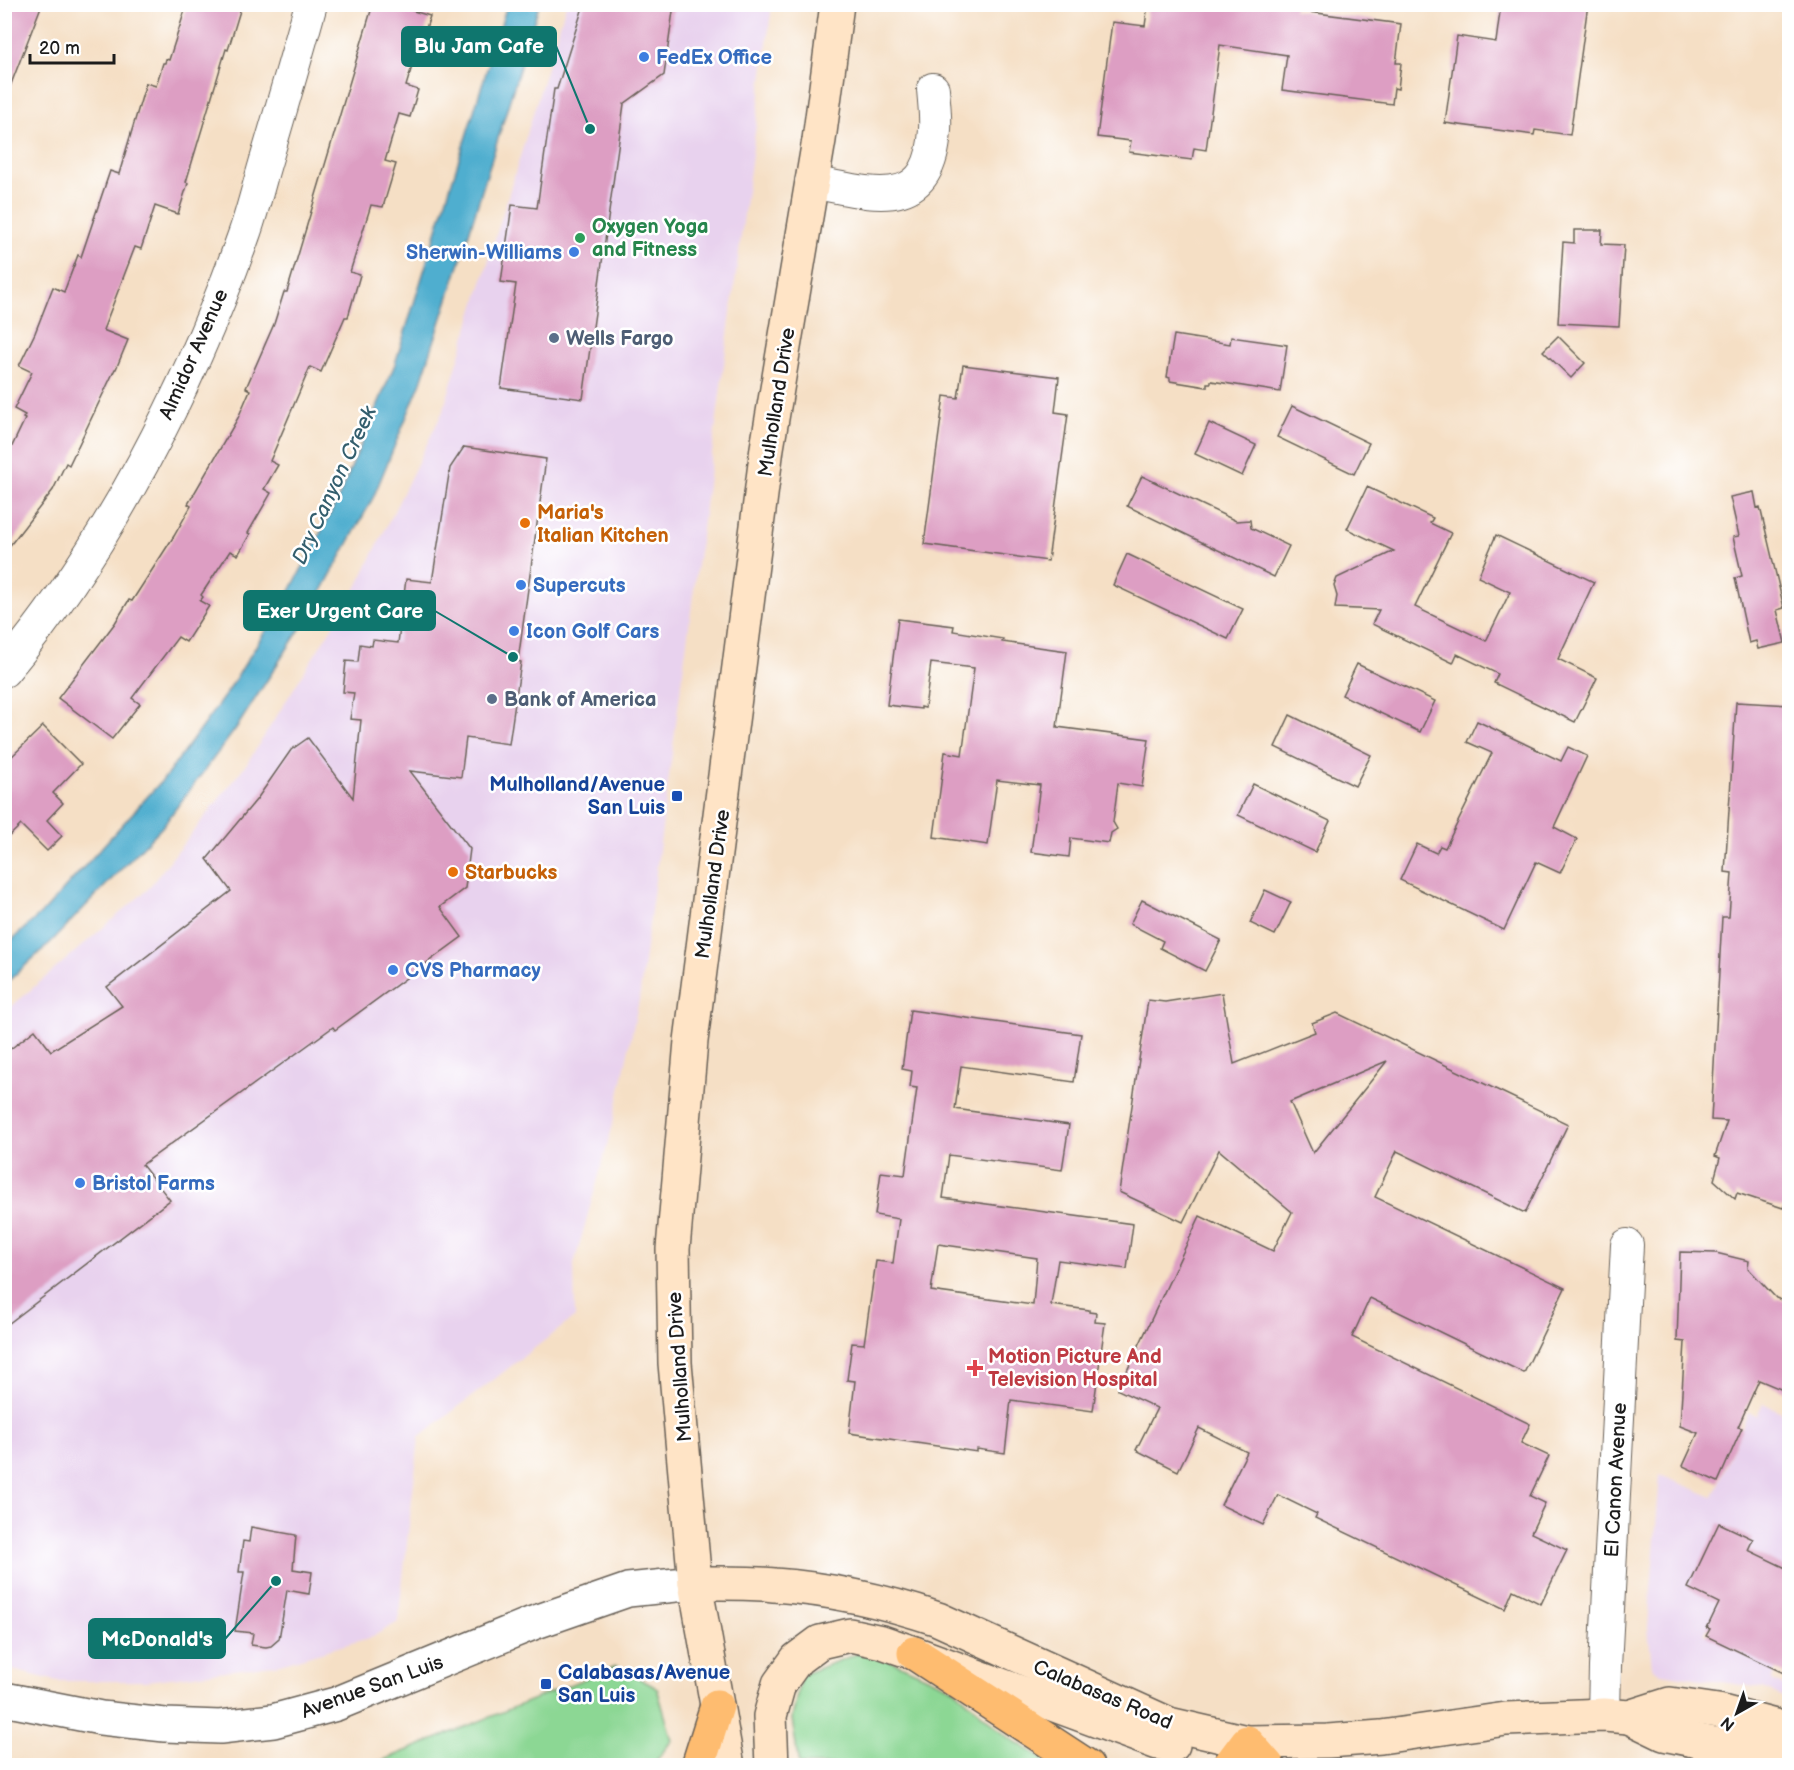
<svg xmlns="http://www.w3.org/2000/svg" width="1794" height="1770" font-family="'Balsamiq Sans',sans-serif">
<rect width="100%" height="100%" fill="#fff"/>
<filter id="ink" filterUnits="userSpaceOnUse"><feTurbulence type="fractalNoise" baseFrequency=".0167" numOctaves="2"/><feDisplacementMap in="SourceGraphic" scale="12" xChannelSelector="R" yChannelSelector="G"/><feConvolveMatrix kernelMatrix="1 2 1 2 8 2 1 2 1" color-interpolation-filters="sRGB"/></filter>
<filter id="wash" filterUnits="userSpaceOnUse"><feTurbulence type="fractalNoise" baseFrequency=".008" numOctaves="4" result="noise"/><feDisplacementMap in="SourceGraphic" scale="24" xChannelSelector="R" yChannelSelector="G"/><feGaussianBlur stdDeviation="1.35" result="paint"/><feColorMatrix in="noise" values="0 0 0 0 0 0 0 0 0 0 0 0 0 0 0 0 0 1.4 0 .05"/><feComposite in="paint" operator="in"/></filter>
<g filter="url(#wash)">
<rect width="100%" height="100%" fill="#f5dfc5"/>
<g fill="#e8d2ee">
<path d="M 566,5 L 772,5 L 639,1000 L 612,1128 L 574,1264 L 575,1317 L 419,1437 L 398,1622 L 372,1637 L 280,1664 L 147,1681 L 57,1681 L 5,1668 L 5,1012 L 147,890 L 248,762 L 357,587 L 443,411 Z"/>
<path d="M 1763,1403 L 1789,1416 L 1789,1570 L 1748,1550 L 1752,1539 L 1729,1528 L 1698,1591 L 1720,1602 L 1704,1634 L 1741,1653 L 1779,1664 L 1772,1681 L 1789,1689 L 1789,1699 L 1762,1688 L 1661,1673 L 1652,1667 L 1648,1628 L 1660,1475 L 1713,1497 L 1748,1413 L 1757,1416 Z"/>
</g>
<g fill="#8cd794" stroke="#547a58" stroke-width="1.5">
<path d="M 867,1650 L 954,1689 L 1006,1736 L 1053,1765 L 799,1765 L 792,1719 L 801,1675 Z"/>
<path d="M 616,1666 L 657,1688 L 672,1740 L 653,1765 L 348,1765 L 381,1761 Z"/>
</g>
<path fill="#50aecf" stroke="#366576" stroke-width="1.5" d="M 507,5 L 539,5 L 461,259 L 421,382 L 373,498 L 307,618 L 237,727 L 162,827 L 51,942 L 5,984 L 5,946 L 46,909 L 167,775 L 228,691 L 289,593 L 337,501 L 395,364 Z"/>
<g id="blocks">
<g fill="#dd9ec3" fill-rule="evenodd">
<path d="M 4,4 L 42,4 L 6,97 L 4,97 Z"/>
<path d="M 187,4 L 242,4 L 228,50 L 226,49 L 186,182 L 188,183 L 178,214 L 155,206 L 141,249 L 135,247 L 103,330 L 128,340 L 116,369 L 115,369 L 69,465 L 66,463 L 53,490 L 4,553 L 4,463 L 25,419 L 23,418 L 25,415 L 14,409 L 32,372 L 19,366 L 35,333 L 53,287 L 64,292 L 78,255 L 81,257 L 110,171 L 119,174 L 146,83 L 156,86 L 163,63 L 165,63 L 166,59 L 169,60 Z"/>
<path d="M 373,4 L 390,4 L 430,16 L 421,44 L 419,43 L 406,86 L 418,90 L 410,117 L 399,114 L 385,161 L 396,164 L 383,207 L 371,205 L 350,272 L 360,275 L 348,317 L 345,317 L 321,372 L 310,367 L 270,461 L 278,465 L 264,489 L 271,493 L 248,533 L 250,534 L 238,555 L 230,551 L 201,595 L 203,597 L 200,601 L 209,606 L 186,642 L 178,637 L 132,698 L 140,704 L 112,739 L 58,698 L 115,623 L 129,600 L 132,601 L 174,536 L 191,506 L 188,504 L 238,418 L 250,390 L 246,388 L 274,324 L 284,292 L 287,292 Z"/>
<path d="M 584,4 L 674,4 L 664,75 L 624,104 L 583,399 L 501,388 L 516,284 L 501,282 L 512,205 L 537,208 L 554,89 L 557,89 Z"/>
<path d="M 1148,4 L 1295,4 L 1294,10 L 1401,24 L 1396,63 L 1401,63 L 1398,89 L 1394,88 L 1392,104 L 1282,90 L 1287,55 L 1220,45 L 1206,150 L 1194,148 L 1192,160 L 1129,152 L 1131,141 L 1097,137 L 1112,22 L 1145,26 Z"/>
<path d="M 1501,4 L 1588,4 L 1570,135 L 1535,130 L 1534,135 L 1445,123 L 1457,36 L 1496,42 Z"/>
<path d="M 1574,230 L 1602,230 L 1601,244 L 1624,245 L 1619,326 L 1558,323 L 1563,242 L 1574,243 Z"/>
<path d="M 1174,335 L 1230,344 L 1231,337 L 1287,345 L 1280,392 L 1211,381 L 1211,383 L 1207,383 L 1207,387 L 1170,381 L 1170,378 L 1167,377 Z"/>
<path d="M 1558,336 L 1585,363 L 1571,378 L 1543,351 Z"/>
<path d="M 963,365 L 1059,377 L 1055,412 L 1068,414 L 1048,561 L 924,544 L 944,396 L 958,398 Z"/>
<path d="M 1292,406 L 1369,443 L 1354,474 L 1277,437 Z"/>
<path d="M 1209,423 L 1256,445 L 1242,476 L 1195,454 Z"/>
<path d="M 464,447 L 546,459 L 518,661 L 521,662 L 509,744 L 466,738 L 461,777 L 410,771 L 470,849 L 465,888 L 440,907 L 462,937 L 335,1030 L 333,1027 L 142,1165 L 170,1200 L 4,1327 L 4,1054 L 35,1030 L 51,1051 L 122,1006 L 107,987 L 231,891 L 207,859 L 257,799 L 291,750 L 308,738 L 353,798 L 361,720 L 350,719 L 354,693 L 343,692 L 346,661 L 358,662 L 360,644 L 372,646 L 373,640 L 398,643 L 406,579 L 432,582 L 450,468 Z"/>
<path d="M 1142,476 L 1236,521 L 1250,520 L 1251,528 L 1289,546 L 1274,577 L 1127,506 Z"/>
<path d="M 1367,487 L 1433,518 L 1430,523 L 1451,533 L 1415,607 L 1486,641 L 1510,592 L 1478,577 L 1496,535 L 1594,582 L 1558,659 L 1597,678 L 1575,722 L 1494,683 L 1498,674 L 1457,654 L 1453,663 L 1372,624 L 1379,610 L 1335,608 L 1337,596 L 1334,586 L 1337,578 L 1394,551 L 1347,529 Z"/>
<path d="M 1754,492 L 1757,508 L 1760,507 L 1784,608 L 1777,610 L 1785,643 L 1758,649 L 1756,641 L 1749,643 L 1735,578 L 1742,576 L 1733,537 L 1739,536 L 1730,497 Z"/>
<path d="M 1127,554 L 1243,609 L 1228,639 L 1113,585 Z"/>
<path d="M 898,619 L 954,626 L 953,631 L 1003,639 L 1002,642 L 1067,651 L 1057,727 L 1149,739 L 1142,787 L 1118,783 L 1113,822 L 1117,829 L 1111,833 L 1109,843 L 1071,838 L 1069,857 L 1031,852 L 1040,785 L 997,780 L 988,845 L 934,837 L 945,752 L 962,755 L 974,668 L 931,663 L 925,708 L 921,707 L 921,709 L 887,705 Z"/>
<path d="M 1357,664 L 1435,701 L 1420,732 L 1342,695 Z"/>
<path d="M 1736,702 L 1790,705 L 1790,1203 L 1786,1202 L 1783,1208 L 1737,1193 L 1735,1199 L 1714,1180 L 1720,1158 L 1715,1156 L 1727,1121 L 1711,1120 L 1722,917 L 1729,917 L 1732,873 L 1725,872 Z"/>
<path d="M 1290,715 L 1371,755 L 1355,786 L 1275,747 Z"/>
<path d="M 1477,721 L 1561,761 L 1568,747 L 1587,756 L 1554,827 L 1577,839 L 1560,873 L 1536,862 L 1504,930 L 1400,880 L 1417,844 L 1436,853 L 1440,846 L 1445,848 L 1492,753 L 1467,742 Z"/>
<path d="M 43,726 L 81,764 L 53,793 L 63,803 L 47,820 L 62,836 L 47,851 L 21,825 L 4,841 L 4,764 Z"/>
<path d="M 1253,784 L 1330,821 L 1315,852 L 1238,815 Z"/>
<path d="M 1265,890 L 1291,902 L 1275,935 L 1250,923 Z"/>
<path d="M 1142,900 L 1221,940 L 1205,971 L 1160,948 L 1163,941 L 1130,924 Z"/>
<path d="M 1222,993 L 1234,1064 L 1315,1032 L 1312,1023 L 1337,1013 L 1568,1124 L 1525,1213 L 1397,1151 L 1375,1197 L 1565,1288 L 1524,1373 L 1370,1298 L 1352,1337 L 1530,1424 L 1521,1443 L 1549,1456 L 1530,1496 L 1545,1503 L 1531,1533 L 1567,1550 L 1541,1604 L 1513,1590 L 1505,1609 L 1315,1518 L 1317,1514 L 1278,1495 L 1263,1525 L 1221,1505 L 1247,1452 L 1199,1428 L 1178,1471 L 1136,1450 L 1157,1408 L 1118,1390 L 1200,1216 L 1273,1251 L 1292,1212 L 1219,1150 L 1183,1222 L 1119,1192 L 1148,1000 L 1165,1002 ZM 1387,1061 L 1313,1153 L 1290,1102 Z"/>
<path d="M 910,1010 L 1081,1034 L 1074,1082 L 961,1066 L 955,1109 L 1069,1125 L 1062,1170 L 949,1155 L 943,1198 L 1133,1224 L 1127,1269 L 1058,1260 L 1051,1305 L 1089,1310 L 1089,1312 L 1096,1313 L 1095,1322 L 1105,1323 L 1093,1411 L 1011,1400 L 1005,1453 L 977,1449 L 977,1452 L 849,1433 L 855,1381 L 847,1380 L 852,1343 L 864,1344 L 876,1261 L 893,1263 L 899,1219 L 875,1215 L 881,1172 L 905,1175 L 917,1088 L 910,1087 L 912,1071 L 902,1069 ZM 938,1244 L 1037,1258 L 1033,1305 L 931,1291 Z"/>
<path d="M 1680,1252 L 1716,1253 L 1749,1261 L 1748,1268 L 1776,1298 L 1790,1303 L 1790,1393 L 1759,1380 L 1738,1427 L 1742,1428 L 1718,1482 L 1683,1466 L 1698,1433 L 1680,1426 L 1685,1342 L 1677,1341 Z"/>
<path d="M 1719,1523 L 1753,1539 L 1748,1550 L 1790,1570 L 1790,1676 L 1706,1636 L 1710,1629 L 1707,1628 L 1719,1603 L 1688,1588 Z"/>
<path d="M 251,1527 L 296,1535 L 293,1569 L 312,1572 L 309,1594 L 287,1590 L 279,1639 L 271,1646 L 266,1647 L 251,1645 L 253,1633 L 235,1631 L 244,1572 L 239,1572 L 243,1541 L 249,1542 Z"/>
</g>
</g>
</g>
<g filter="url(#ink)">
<use href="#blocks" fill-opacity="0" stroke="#686057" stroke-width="1.5"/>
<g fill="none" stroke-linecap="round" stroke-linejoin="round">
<g stroke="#686057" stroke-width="34">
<g id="minor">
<path d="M 811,182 C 871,193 930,215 935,130 C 936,117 934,102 933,89"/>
<path d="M 4,671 C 108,547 190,387 244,235 C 253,210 259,183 267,157 C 282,106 297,55 311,4"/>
<path d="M 1604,1715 L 1605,1667 L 1627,1245"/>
</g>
</g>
<g stroke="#686057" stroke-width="36">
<path id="tertiary" d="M 4,1699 L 101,1718 L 165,1725 L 220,1727 L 273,1721 L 336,1704 L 533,1623 L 628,1590 L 695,1583"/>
</g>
<g stroke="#686057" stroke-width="36">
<g id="secondary">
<path d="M 695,1583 C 721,1583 748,1582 774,1585 C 830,1589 885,1601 938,1619 L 1169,1724 L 1247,1742 L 1328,1741 L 1381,1737 L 1506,1719 L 1604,1715 L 1629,1717 L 1670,1704 L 1718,1711 L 1790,1730"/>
<path d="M 1629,1717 L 1664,1734 L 1768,1755 L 1790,1763"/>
<path d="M 728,1766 L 695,1583 L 675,1363 L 673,1249 L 691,1041 L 767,448 L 819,140 L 837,4"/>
<path d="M 772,1766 L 770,1716 L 779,1684 L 797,1659 L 820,1642 L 850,1635 L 882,1642 L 914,1653 L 1158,1743 L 1173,1745"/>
</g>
</g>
<g stroke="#686057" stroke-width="36">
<g id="motorway">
<path d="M 914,1653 L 1087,1766"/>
<path d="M 698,1766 L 717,1706"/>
<path d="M 1229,1766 L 1247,1742 L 1268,1766"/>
</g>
</g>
<use href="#minor" stroke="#fff" stroke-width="32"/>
<use href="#tertiary" stroke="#fff" stroke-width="33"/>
<use href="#secondary" stroke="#ffe4c6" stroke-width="33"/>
<use href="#motorway" stroke="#febc70" stroke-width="33"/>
</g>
</g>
<g fill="#3f7fe0" stroke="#fff" stroke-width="2">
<circle cx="644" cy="57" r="6"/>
<circle cx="574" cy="252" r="6"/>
<circle cx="521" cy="585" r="6"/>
<circle cx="514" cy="631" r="6"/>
<circle cx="393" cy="970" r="6"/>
<circle cx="80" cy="1183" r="6"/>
</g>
<circle fill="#2e9e5b" stroke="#fff" stroke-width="2" cx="580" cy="238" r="6"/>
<g fill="#5c6f8a" stroke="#fff" stroke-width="2">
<circle cx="554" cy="338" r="6"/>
<circle cx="492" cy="699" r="6"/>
</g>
<g fill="#e8710a" stroke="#fff" stroke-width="2">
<circle cx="525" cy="523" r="6"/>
<circle cx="453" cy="872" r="6"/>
</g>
<g fill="#1a4fb4" stroke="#fff" stroke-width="2">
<rect x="671" y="790" width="12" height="12" rx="3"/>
<rect x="540" y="1678" width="12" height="12" rx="3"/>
</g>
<path fill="#e0444e" stroke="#fff" stroke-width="2" d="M972 1359h6v6h6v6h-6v6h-6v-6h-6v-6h6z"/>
<g text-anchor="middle" stroke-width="5" stroke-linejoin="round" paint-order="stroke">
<g font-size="20" font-weight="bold" fill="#366cbe" stroke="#fff" text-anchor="start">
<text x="656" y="64">FedEx Office</text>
<text x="562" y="259" text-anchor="end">Sherwin-Williams</text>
<text x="533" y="592">Supercuts</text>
<text x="526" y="638">Icon Golf Cars</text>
<text x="405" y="977">CVS Pharmacy</text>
<text x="92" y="1190">Bristol Farms</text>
</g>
<g font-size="20" font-weight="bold" fill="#27864d" stroke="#fff" text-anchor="start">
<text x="592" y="233">Oxygen Yoga<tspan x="592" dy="23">and Fitness</tspan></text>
</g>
<g font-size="20" font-weight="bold" fill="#4e5e75" stroke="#fff" text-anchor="start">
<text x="566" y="345">Wells Fargo</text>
<text x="504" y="706">Bank of America</text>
</g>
<g font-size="20" fill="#1c1c1c" stroke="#fff">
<text transform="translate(193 354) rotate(-66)" y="7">Almidor Avenue</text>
<text transform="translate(776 402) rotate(-81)" y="7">Mulholland Drive</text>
<text transform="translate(712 884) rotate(-82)" y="7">Mulholland Drive</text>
<text transform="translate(679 1367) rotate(-94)" y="7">Mulholland Drive</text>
<text transform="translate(1615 1480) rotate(-87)" y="7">El Canon Avenue</text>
<text transform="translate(372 1686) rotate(-20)" y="7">Avenue San Luis</text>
<text transform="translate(1103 1694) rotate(23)" y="7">Calabasas Road</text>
</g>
<g font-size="20" font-weight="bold" fill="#c56008" stroke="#fff" text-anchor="start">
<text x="537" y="519">Maria's<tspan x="537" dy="23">Italian Kitchen</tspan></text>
<text x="465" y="879">Starbucks</text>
</g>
<g font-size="20" font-weight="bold" fill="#164399" stroke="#fff" text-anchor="end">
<text x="665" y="791">Mulholland/Avenue<tspan x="665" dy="23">San Luis</tspan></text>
<text x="558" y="1679" text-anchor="start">Calabasas/Avenue<tspan x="558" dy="23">San Luis</tspan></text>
</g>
<g font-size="20" font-weight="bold" fill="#be3a42" stroke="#fff" text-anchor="start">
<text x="988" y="1363">Motion Picture And<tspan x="988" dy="23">Television Hospital</tspan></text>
</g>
<g font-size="21" font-style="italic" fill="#335e6d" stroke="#fff">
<text transform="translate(334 485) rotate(-65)" y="7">Dry Canyon Creek</text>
</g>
</g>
<path fill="none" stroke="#0f766e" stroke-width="2" d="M590 129L556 46M513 657L435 611M276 1581L225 1639"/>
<g fill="#0f766e" stroke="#fff" stroke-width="2">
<circle cx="590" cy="129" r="6"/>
<circle cx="513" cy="657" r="6"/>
<circle cx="276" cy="1581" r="6"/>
</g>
<g fill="#0f766e" stroke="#0f766e" stroke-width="2">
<rect x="402" y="27" width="154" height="39" rx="6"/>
<rect x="244" y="591" width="191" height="39" rx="6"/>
<rect x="89" y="1619" width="136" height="39" rx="6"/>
</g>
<g font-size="21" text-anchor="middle" font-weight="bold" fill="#fff">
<text x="479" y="53">Blu Jam Cafe</text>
<text x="340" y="618">Exer Urgent Care</text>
<text x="157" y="1646">McDonald's</text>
</g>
<rect width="1794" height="1770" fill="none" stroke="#fff" stroke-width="24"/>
<g transform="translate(1737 1713) rotate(220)" stroke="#ffffff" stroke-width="4.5" paint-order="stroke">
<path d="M0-4.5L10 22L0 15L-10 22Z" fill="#1c1c1c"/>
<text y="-9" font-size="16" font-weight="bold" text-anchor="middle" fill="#1c1c1c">N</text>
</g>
<path d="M30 54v9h84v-9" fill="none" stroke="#1c1c1c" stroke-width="3"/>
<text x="39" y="54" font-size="18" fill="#1c1c1c" stroke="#ffffff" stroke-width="4.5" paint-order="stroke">20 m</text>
</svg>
